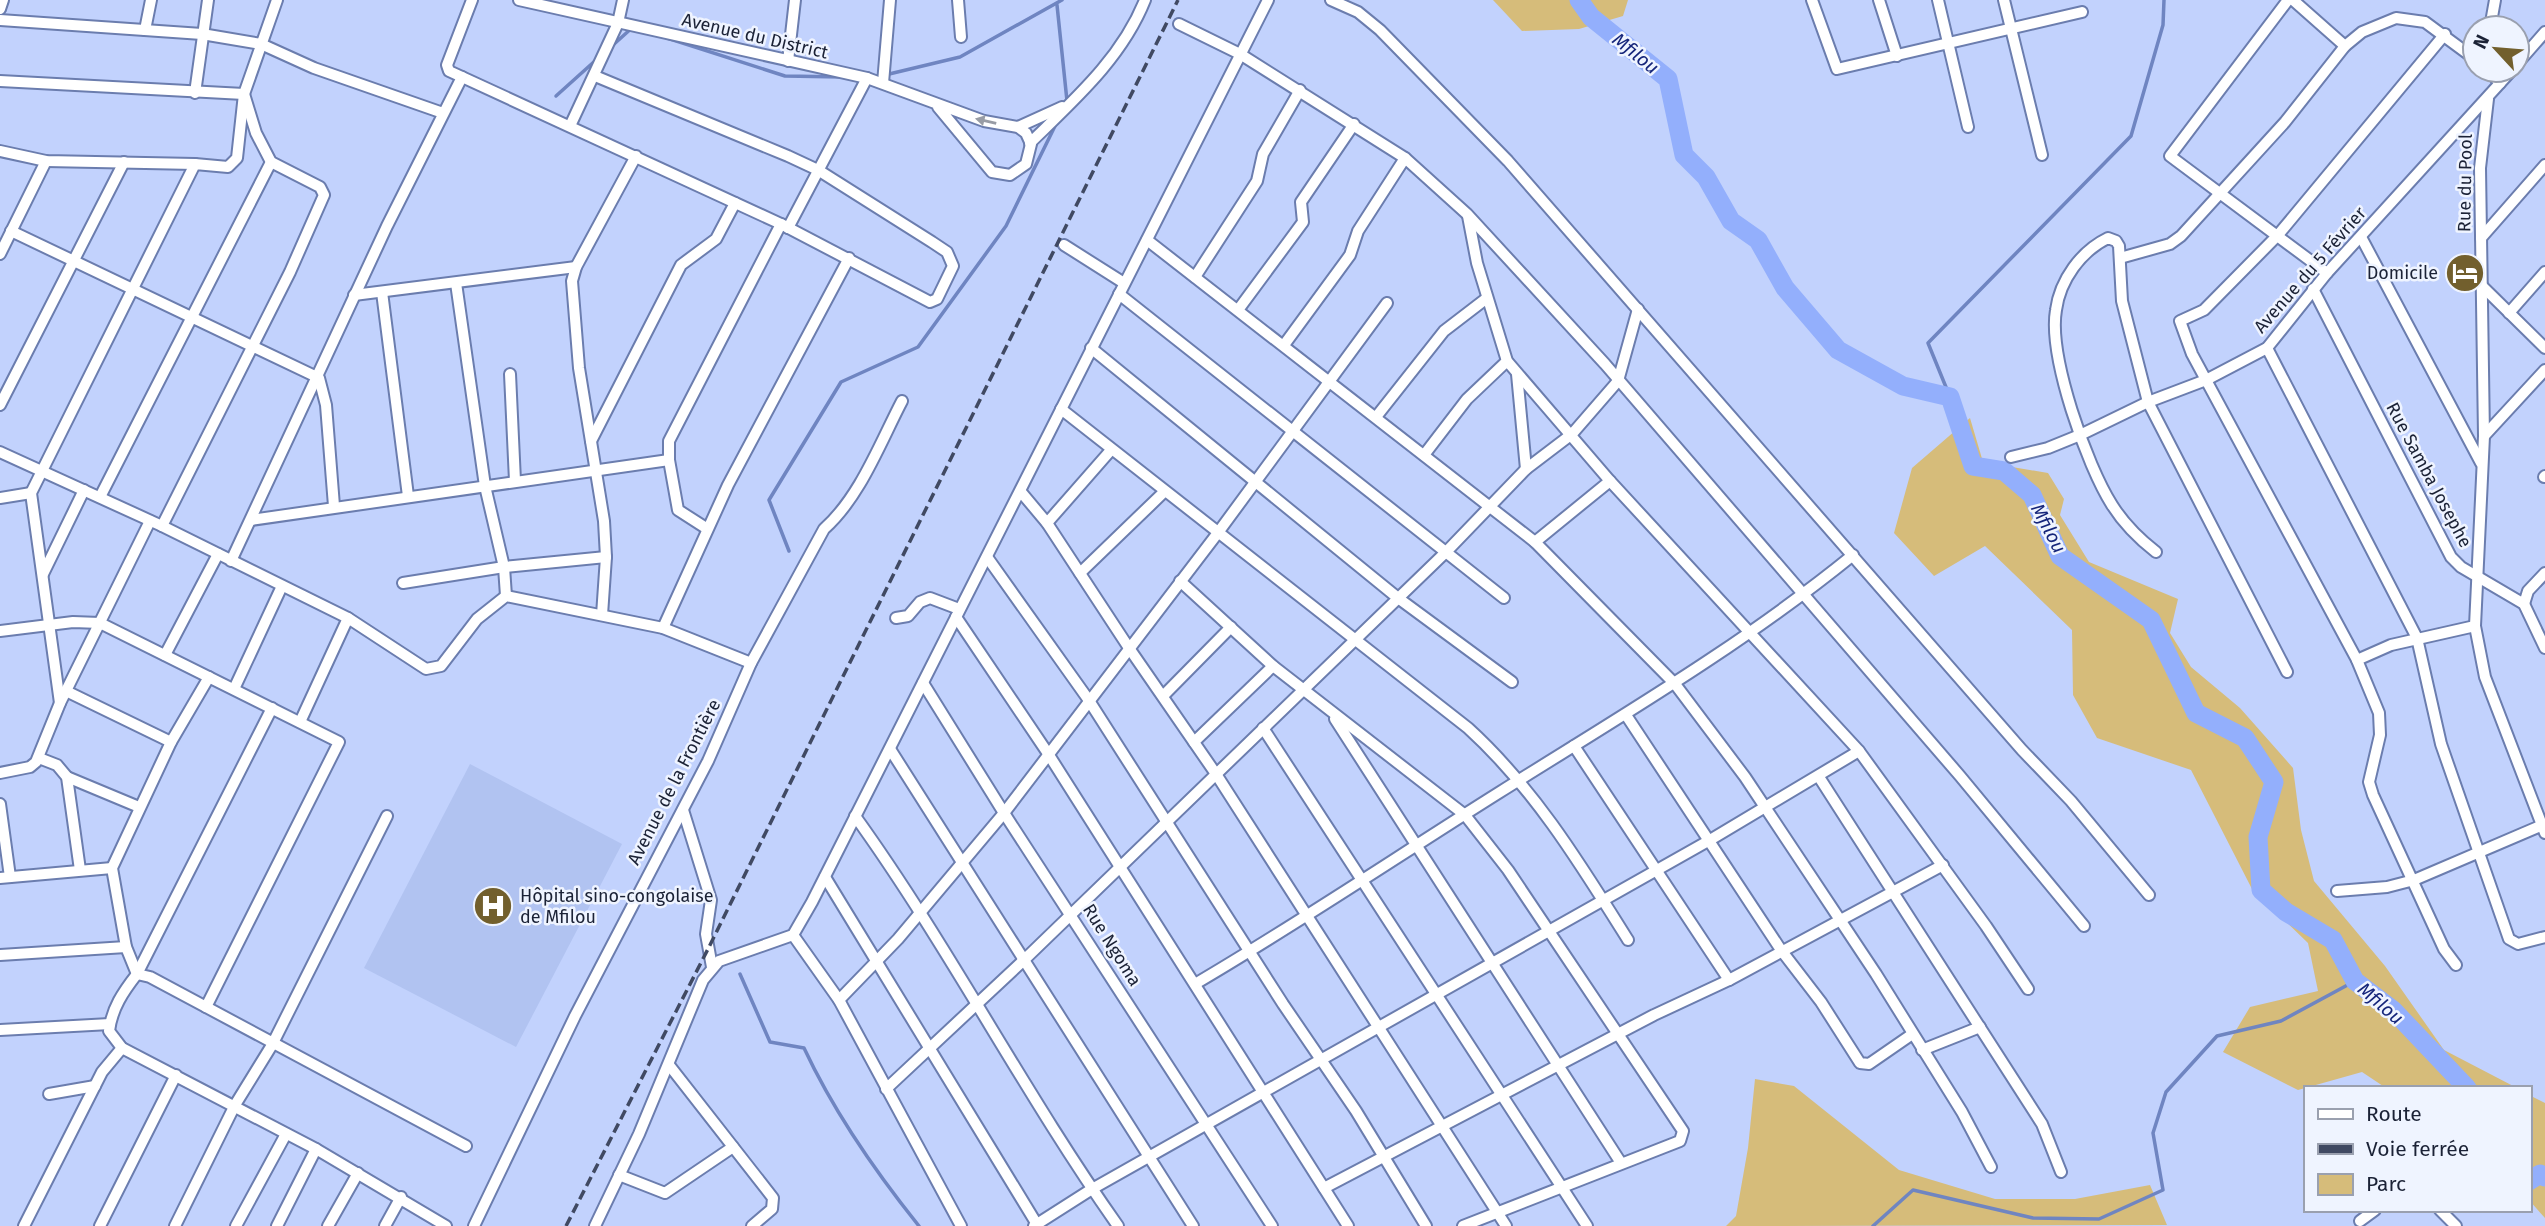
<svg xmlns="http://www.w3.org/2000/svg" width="2545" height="1226" font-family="'Fira Sans',sans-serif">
<rect width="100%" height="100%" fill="#c2d2fd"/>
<path fill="#b1c3f1" d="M 470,764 L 622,844 L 516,1047 L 364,968 Z"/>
<g fill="#d6bc7a">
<path d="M 1493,0 L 1628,0 L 1623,16 L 1579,29 L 1522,31 Z"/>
<path d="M 1970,418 L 1983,462 L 2048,473 L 2064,499 L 2060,515 L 2089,562 L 2178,599 L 2170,633 L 2191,667 L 2240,708 L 2293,768 L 2301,830 L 2314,881 L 2385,966 L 2444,1050 L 2517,1088 L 2386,1088 L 2362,1072 L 2298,1090 L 2223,1052 L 2250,1007 L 2318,991 L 2308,943 L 2252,889 L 2191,770 L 2097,738 L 2073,695 L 2072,630 L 1985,546 L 1934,576 L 1894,533 L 1912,468 Z"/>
<path d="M 1755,1079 L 1794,1086 L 1899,1170 L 1995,1199 L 2075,1199 L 2150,1185 L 2167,1225 L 1726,1226 L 1736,1216 L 1748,1148 Z"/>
<path d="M 2529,1095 L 2545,1103 L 2545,1218 L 2529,1200 Z"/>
</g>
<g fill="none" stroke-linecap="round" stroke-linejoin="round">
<g stroke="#6f85c1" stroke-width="3.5">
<path d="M 1057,5 L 1067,101"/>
<path d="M 667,38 L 785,76 L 842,77"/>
<path d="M 613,45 L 633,27"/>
<path d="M 885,75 L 960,57 L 1062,0"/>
<path d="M 556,96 L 596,60"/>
<path d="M 1950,397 L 1928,343 L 2131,136 L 2163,25 L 2164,0"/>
<path d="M 789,551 L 769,500 L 841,382 L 918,347 L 1006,226 L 1056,124"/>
<path d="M 740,974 L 770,1042 L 804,1048 C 834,1112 874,1170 919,1226"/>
<path d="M 1873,1226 L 1913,1190 L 2033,1218 L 2099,1219 L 2163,1190 L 2153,1133 L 2166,1092 L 2217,1036 L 2281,1021 L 2355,981"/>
</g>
<g stroke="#93affc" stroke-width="19">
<path d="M 1579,0 L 1591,17 L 1668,79 L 1684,155 L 1706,177 L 1731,221 L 1758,240 L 1785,288 L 1838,350 L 1903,386 L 1950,397 L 1973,466 L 2004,471 L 2032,495 L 2060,556 L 2151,620 L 2196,713 L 2245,738 L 2274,782 L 2258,837 L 2261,890 L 2286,912 L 2333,940 L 2355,981 L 2393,1010 L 2467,1088"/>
<path d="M 2529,1181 L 2540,1174 L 2545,1177"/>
</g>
<g stroke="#6b7dae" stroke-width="14">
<g id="minor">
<path d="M 472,0 L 447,65 L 449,71 L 781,224 L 930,302 L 937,299 L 953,266 L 947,252 L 932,242 L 818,170 L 788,156 L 595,76"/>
<path d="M 519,0 L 867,78 L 984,121 L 1018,127 L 1026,133 L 1031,144 L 1026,164 L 1010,175 L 992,172 L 938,107"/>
<path d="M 958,0 L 961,37"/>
<path d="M 1331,0 L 1358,12 L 1380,30 L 1508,161 L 2022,750 L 2071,801 L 2149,895"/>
<path d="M 1812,0 L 1837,69 L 2082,12"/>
<path d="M 1879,0 L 1897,56"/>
<path d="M 1938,0 L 1968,127"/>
<path d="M 2004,0 L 2042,155"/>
<path d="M 2288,0 L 2170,156 L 2327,273"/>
<path d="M 2293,0 L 2345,46"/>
<path d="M 0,9 L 3,0"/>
<path d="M 0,20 L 202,34 L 261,44 L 314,68 L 443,113"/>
<path d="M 1179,24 L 1240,54 L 1405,158 L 1467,214 L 1605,364 L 1960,776 L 2084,926"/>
<path d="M 2490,28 L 2495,0"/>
<path d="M 145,30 L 151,0"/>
<path d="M 2445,34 L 2278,235 L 2204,310 L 2180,321 L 2192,354 L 2357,660 L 2379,713 L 2380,735 L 2369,782 L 2373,795 L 2444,949 L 2456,965"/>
<path d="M 788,61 L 795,0"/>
<path d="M 2517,64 L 2545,32"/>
<path d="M 2488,70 L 2500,83"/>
<path d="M 0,81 L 244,94 L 256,133 L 271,162 L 320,187 L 324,195 L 290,272 L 162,526"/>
<path d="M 883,83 L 890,0"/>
<path d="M 195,93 L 208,0"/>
<path d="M 2488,99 L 2480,168 L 2484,436 L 2475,626 L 2485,677 L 2545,833"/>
<path d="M 570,126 L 618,23 L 623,0"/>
<path d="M 1018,127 L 1062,107"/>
<path d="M 1030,143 C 1074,100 1122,58 1145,0"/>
<path d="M 0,151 L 46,161 L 195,164"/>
<path d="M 1468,216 L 1477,263 L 1507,361 L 1610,481 L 1859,751 L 1986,926 L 2028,989"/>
<path d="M 788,228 L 867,78"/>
<path d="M 11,231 L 319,378 L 326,405 L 334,506"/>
<path d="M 2361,237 L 2481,463"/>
<path d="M 2481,238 L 2545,165"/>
<path d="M 1147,240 L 1535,542 L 1675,684 L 1745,777 L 1876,974 L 1962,1112 L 1991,1167"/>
<path d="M 1064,245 L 1124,283"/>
<path d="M 0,254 L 46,161"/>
<path d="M 2120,258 L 2170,244 L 2181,236 L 2285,122 L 2345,46 L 2362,32 L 2396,18 L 2425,22 L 2475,59"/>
<path d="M 1195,277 L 1257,181 L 1263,154 L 1300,90"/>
<path d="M 456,283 L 485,486 L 504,567 L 506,596"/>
<path d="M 2483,287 L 2545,348"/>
<path d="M 2313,289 L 2451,557 L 2461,567 L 2524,604 L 2545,648"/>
<path d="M 382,292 L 408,496"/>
<path d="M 1119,294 L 1504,598"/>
<path d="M 354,295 L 576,267"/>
<path d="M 1238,310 L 1303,222 L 1301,202 L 1354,124"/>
<path d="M 2509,313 L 2545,272"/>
<path d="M 1284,345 L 1350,255 L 1358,231 L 1405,158"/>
<path d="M 1091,348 L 1398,598 L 1512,682"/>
<path d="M 2267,348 L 2417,638 L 2441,744 L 2509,939 L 2518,944 L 2545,937"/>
<path d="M 510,374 L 515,481"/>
<path d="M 1517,374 L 1526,469"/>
<path d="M 0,405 L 124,162"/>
<path d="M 1061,409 L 1468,728 C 1534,788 1581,865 1628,940"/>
<path d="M 1376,417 L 1444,331 L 1487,298"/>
<path d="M 2484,436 L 2545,370"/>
<path d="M 591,441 L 681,265 L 716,239 L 735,203"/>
<path d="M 0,452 L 162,526 L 348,618 L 426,669 L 441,666 L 477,619 L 506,596 L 663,628 L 751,663"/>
<path d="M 1424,455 L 1467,399 L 1507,361"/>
<path d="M 2011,457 L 2048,448 L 2080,435 L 2148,402 L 2206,380 L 2267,348 L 2327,273 L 2512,70"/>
<path d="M 2544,477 L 2545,476"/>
<path d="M 1021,492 L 1047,523 L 1129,648 L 1216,774 L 1506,1226"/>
<path d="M 100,497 L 271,162"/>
<path d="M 0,498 L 31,493"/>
<path d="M 251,520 L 669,460"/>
<path d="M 1047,523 L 1111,450"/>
<path d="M 706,528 L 678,510 L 669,460 L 669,441 L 781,224"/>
<path d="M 1535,542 L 1610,481"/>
<path d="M 2156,552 C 2138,538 2124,524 2112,505 C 2087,466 2048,356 2056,310 C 2060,280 2081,251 2108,238 L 2116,241 L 2119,246 L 2122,301 L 2148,402 L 2287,672"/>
<path d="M 987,557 L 1088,699 L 1283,1004 L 1356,1111 L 1426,1226"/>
<path d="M 231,561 L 387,226 L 462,77"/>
<path d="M 1080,573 L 1164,492"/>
<path d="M 43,574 L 84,490"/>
<path d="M 1180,581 L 1273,666 L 1465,815 L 1508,870 L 1683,1131 L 1680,1141 L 1463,1226"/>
<path d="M 403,583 L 504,567 L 606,557"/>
<path d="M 2524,604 L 2528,591 L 2545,573"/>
<path d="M 602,615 L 606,557 L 604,521 L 579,368 L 572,281 L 576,267 L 636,156"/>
<path d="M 956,617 L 1047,752 L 1348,1226"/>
<path d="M 896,618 L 908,616 L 920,602 L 930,598 L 959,609"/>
<path d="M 663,628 L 728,485 L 849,258"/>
<path d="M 0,631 L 73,622 L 100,623 L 339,742 L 206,1007"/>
<path d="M 165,655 L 218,554"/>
<path d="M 2357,660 L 2391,645 L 2475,626"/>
<path d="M 923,683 L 1004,813 L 1272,1226"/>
<path d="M 234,689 L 282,586"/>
<path d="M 66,691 L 171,742"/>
<path d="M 1163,696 L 1231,627"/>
<path d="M 60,703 L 31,493 L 195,164 L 228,167 L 237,158 L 244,94 L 277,0"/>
<path d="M 272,708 L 137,974 C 123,992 112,1008 109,1031 L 122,1048 L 316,1149 L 446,1226"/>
<path d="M 1626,715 L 1781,950 L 1821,1002 L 1860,1063 L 1869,1064 L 1911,1035"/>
<path d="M 1335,719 L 1621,1163"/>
<path d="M 300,722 L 348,618"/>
<path d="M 1263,728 L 1587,1226"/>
<path d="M 1194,742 L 1273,666"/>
<path d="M 1574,746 L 1729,980"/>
<path d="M 890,749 L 1193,1226"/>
<path d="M 39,758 L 57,765 L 67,777 L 80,870"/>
<path d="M 0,773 L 30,767 L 36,762 L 60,703 L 150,521"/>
<path d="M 67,777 L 139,807"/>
<path d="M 1819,777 L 2042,1124 L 2061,1172"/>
<path d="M 0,804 L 10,877"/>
<path d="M 683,810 L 711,900 L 706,934 L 712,967"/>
<path d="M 855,816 C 950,948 1024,1093 1118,1226"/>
<path d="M 825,877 L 1038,1226"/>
<path d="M 0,878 L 112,868"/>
<path d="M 2337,891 L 2387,887 L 2414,880 L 2545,824"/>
<path d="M 793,935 L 839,1000 L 961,1226"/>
<path d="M 0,955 L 126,947"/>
<path d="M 137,974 L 150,977 L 466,1146"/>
<path d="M 137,974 L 126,947 L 112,868 L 171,742 L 209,677"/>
<path d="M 1195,984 C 1299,923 1398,856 1500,792 C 1621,716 1741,646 1853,555"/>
<path d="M 839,1000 L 898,939 L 1004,813 L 1217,534 L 1387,303"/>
<path d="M 0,1030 L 110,1024"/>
<path d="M 1922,1050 L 1980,1027"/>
<path d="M 669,1065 L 773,1198 L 772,1209 L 752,1226"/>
<path d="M 886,1089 L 1025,959 L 1447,551 L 1526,469 L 1572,434 L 1618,381 L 1638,309"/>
<path d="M 49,1094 L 95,1086"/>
<path d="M 619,1175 L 665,1193 L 733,1147"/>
<path d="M 1324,1188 L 1654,1015 L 1729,980 L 1943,865"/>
<path d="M 2440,1210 L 2456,1226"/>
<path d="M 2360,1221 L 2375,1210"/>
<path d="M 24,1226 L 102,1072 L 122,1048"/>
<path d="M 100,1226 L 176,1075"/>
<path d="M 175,1226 L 235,1105 L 272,1045 L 387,816"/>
<path d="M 236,1226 L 286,1134"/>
<path d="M 277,1226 L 316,1149"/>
<path d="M 328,1226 L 358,1173"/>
<path d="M 385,1226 L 401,1197"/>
<path d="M 474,1226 L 575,1016 L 708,761 L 751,663 L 824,529 C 860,497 880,443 902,401"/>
<path d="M 595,1226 L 639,1134 L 703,980 L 719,961 L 793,935 L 812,902 L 1268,0"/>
<path d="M 1034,1226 L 1092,1189 L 1710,840 L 1859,751"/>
</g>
</g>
<use href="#minor" stroke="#fff" stroke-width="10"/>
<path stroke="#404962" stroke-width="3.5" stroke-dasharray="10 5" stroke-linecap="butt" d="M 566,1226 L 708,949 L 1178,0"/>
</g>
<defs><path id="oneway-solid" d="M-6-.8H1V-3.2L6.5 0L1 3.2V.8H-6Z" transform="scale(1.75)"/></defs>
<use fill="#989ca5" href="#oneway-solid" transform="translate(986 121) rotate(-167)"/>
<defs>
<g id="hotel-disc" transform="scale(2.0125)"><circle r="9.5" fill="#725f2d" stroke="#eff4ff"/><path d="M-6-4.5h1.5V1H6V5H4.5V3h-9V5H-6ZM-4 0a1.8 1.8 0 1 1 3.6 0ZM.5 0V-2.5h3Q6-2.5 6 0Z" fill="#fff"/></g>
<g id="hospital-disc" transform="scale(2.0125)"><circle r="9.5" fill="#725f2d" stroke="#eff4ff"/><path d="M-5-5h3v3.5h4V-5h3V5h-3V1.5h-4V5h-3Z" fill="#fff"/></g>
</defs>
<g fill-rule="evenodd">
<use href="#hotel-disc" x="2465" y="273"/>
<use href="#hospital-disc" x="493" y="906"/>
</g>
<g text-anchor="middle" stroke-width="5" stroke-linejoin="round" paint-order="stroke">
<g font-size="18" fill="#1b2236" stroke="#eff4ff">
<text transform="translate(755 36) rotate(13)" y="6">Avenue du District</text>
<text transform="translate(2465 183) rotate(-89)" y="6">Rue du Pool</text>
<text transform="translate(2310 270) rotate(-49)" y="6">Avenue du 5 Février</text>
<text transform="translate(2429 475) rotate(62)" y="6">Rue Samba Josephe</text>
<text transform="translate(674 782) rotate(-63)" y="6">Avenue de la Frontière</text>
<text transform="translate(1112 945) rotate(58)" y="6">Rue Ngoma</text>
</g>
<g font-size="18" fill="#1b2236" stroke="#eff4ff" text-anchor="end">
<text x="2438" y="279">Domicile</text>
<text x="520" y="902" text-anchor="start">Hôpital sino-congolaise<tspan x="520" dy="21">de Mfilou</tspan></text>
</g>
<g font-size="19" font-style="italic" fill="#16267b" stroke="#eff4ff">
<text transform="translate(1636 53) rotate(39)" y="7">Mfilou</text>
<text transform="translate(2049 528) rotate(62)" y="7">Mfilou</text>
<text transform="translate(2381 1003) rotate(41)" y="7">Mfilou</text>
</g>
</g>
<rect x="2304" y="1086" width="228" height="126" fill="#eff4ff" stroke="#9aa0af" stroke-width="2"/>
<rect x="2318" y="1109" width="35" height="10" fill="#ffffff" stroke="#9aa0af" stroke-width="2"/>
<text x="2366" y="1121" font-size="21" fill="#1b2236">Route</text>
<rect x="2318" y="1144" width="35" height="10" fill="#404962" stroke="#9aa0af" stroke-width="2"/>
<text x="2366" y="1156" font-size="21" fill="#1b2236">Voie ferrée</text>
<rect x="2318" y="1174" width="35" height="21" fill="#d6bc7a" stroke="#9aa0af" stroke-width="2"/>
<text x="2366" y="1191" font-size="21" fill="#1b2236">Parc</text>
<g transform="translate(2496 49) rotate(296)"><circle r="33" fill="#eff4ff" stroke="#9aa0af" stroke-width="2"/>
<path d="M0-5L12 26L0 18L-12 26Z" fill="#725f2d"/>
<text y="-10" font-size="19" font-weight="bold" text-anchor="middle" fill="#1b2236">N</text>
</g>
</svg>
